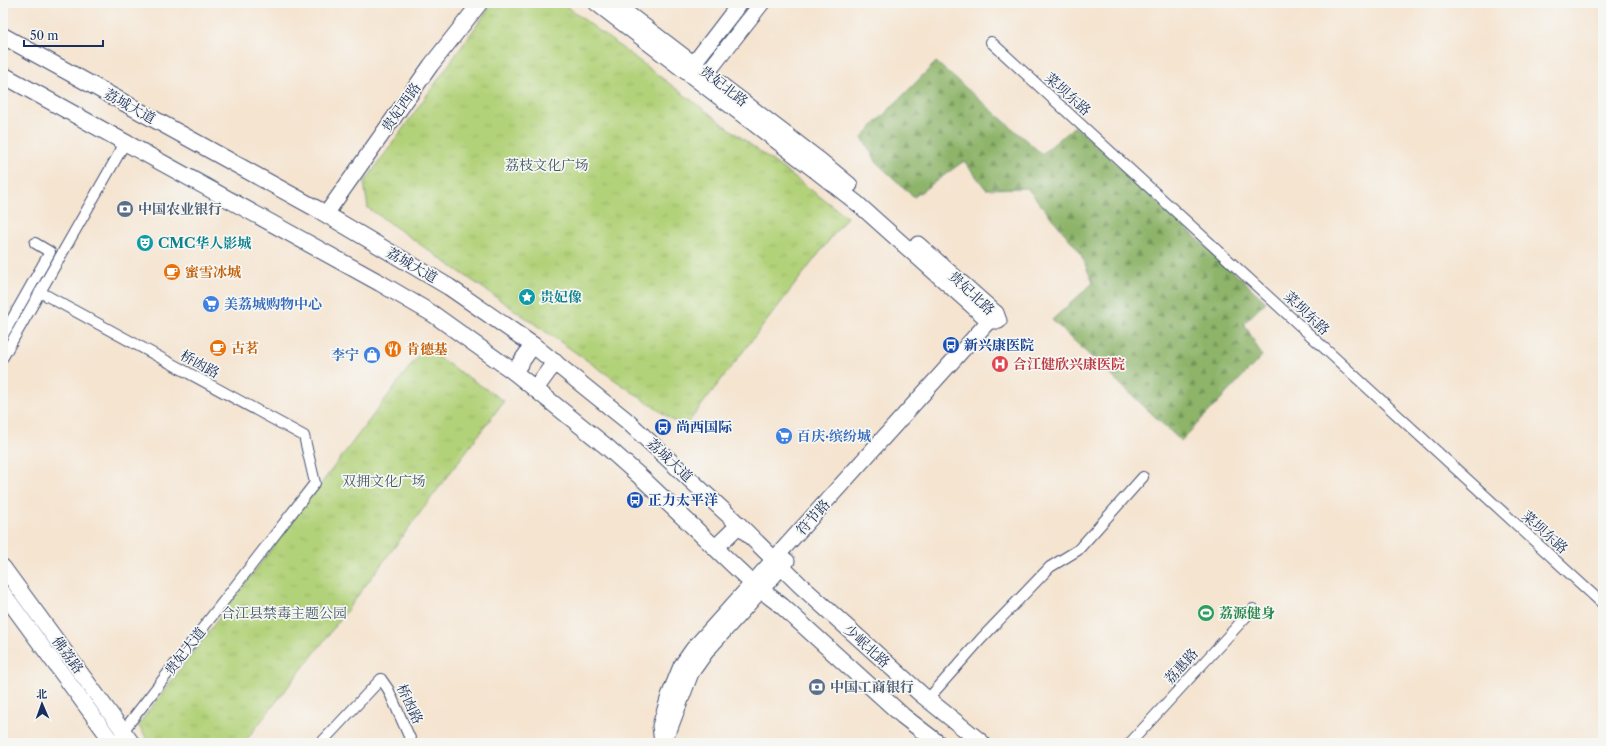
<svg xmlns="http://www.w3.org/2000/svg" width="1606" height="746" font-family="'Libre Caslon Text','Noto Serif SC',serif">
<defs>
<pattern id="forest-firs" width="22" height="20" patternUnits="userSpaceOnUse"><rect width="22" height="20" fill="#8db469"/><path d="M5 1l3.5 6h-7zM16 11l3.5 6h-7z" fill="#72935a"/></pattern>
<pattern id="park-tufts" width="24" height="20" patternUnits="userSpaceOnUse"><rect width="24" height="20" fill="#b2d279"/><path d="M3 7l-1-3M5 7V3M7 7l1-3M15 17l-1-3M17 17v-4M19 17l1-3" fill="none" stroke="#98b56b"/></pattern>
</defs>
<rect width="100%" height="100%" fill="#f6f6f2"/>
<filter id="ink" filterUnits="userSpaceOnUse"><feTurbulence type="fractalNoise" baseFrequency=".025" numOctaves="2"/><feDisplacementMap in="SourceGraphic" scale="8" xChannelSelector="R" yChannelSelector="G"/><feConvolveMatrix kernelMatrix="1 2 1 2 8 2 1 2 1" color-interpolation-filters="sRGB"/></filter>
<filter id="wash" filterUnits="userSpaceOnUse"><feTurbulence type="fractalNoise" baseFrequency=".012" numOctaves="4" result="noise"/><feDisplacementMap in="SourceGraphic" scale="16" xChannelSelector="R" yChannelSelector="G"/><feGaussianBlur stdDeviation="0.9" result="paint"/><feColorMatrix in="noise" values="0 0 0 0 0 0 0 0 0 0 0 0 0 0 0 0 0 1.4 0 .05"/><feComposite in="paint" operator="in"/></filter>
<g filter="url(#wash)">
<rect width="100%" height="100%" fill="#f5e4d0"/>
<path fill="url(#forest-firs)" stroke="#547264" d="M 936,62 L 1042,154 L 1075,126 L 1266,302 L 1244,323 L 1262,356 L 1181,441 L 1052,320 L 1093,283 L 1080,252 L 1027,188 L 986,189 L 964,161 L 914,197 L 877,163 L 862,137 Z"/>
<g fill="url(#park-tufts)" stroke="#66806c">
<path d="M 493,3 L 562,3 L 847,217 L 684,428 L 368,208 L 364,183 Z"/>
<path d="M 424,348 L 504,401 L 323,642 L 244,743 L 150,743 L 138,725 Z"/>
</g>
</g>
<g filter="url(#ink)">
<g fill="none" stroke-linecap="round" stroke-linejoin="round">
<g stroke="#3c4a6f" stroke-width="12">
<g id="street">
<path d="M 991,42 L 1603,604"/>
<path d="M 40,292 L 304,436 L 315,483 L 120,735"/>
<path d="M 3,335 L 50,252 L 35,243"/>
<path d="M 3,357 L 125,143"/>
<path d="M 927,700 L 981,639 L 1050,567 L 1078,550 L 1143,477"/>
<path d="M 321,743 L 381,679 L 388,689 L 412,743"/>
<path d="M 1130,743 L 1253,609"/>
</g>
</g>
<g stroke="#3c4a6f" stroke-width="17">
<g id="secondary">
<path d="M 596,3 L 817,172 L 858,204 L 989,321 L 998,321"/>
<path d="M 614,3 L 821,161 L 850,185"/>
<path d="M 694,72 L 694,63 L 740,3"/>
<path d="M 699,76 L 707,73 L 762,3"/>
<path d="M 326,214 L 431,65 L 480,3"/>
<path d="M 918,244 L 996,313 L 999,321"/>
<path d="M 3,567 L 132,743"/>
<path d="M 3,593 L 113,743"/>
<path d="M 663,737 L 670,728 L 691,673 L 708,649 L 787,561"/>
<path d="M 662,743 L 660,726 L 669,696 L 681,666 L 693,649 L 996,313"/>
</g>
</g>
<g stroke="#3c4a6f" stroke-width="18">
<g id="primary">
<path d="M 3,36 L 317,209 L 449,287 L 533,345 L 626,420 L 739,525 L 800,585 L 921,694 L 982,743"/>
<path d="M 3,75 L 380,283 L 433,314 L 514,372 L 607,447 L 644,480 L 752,583 L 782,606 L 903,716 L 938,743"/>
<path d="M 514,372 L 533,345"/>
<path d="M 536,388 L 555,362"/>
<path d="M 715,548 L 739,525"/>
</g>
</g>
<use href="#street" stroke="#fff" stroke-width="10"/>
<use href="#secondary" stroke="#fff" stroke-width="15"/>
<use href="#primary" stroke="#fff" stroke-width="16"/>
</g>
</g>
<defs>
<g id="bank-disc" transform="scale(0.9)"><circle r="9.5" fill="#5c6f8a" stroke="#f6f6f2"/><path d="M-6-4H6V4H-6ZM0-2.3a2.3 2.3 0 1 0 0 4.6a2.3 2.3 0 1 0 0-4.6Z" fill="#fff"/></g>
<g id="theatre-disc" transform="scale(0.9)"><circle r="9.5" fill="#0f9aa8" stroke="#f6f6f2"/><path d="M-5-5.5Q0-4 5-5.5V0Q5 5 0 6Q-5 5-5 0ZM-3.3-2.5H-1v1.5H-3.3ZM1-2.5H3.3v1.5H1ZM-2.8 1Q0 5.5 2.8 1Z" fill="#fff"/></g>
<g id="cafe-disc" transform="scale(0.9)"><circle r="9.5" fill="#e8710a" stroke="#f6f6f2"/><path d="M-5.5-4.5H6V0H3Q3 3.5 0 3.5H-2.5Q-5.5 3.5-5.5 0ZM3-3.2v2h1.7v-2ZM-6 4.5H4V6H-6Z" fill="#fff"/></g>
<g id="sight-disc" transform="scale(0.9)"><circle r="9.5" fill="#0f9aa8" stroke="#f6f6f2"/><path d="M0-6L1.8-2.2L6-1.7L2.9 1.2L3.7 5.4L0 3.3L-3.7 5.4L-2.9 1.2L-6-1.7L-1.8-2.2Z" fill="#fff"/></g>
<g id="supermarket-disc" transform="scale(0.9)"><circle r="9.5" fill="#3f7fe0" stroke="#f6f6f2"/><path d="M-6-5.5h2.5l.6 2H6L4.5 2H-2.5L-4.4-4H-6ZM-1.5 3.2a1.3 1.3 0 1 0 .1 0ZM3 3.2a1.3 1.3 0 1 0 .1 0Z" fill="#fff"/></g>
<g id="bus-disc" transform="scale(0.9)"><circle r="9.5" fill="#1a4fb4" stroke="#f6f6f2"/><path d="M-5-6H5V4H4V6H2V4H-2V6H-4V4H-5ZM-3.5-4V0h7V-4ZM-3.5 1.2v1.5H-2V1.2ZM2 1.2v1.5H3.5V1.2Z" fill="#fff"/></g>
<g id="restaurant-disc" transform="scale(0.9)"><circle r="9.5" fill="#e8710a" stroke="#f6f6f2"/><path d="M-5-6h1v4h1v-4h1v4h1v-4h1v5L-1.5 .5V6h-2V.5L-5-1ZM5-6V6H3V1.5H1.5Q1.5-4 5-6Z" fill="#fff"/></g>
<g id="shop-disc" transform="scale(0.9)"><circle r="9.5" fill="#3f7fe0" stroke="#f6f6f2"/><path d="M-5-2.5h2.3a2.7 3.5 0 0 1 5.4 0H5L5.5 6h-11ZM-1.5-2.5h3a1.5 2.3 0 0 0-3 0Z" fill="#fff"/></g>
<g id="hospital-disc" transform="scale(0.9)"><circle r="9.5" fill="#e0444e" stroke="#f6f6f2"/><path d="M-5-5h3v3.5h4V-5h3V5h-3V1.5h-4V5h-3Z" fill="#fff"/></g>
<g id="stadium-disc" transform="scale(0.9)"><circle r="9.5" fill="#2e9e5b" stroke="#f6f6f2"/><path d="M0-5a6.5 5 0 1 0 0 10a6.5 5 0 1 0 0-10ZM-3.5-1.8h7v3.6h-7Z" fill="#fff"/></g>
</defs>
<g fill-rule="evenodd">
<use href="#bank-disc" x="125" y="209"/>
<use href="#theatre-disc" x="145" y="243"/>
<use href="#cafe-disc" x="172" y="272"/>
<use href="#sight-disc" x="527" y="297"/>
<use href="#supermarket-disc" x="211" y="304"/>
<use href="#bus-disc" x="951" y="345"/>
<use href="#cafe-disc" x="218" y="348"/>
<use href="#restaurant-disc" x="393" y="349"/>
<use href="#shop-disc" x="372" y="355"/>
<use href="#hospital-disc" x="1000" y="364"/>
<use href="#bus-disc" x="663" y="427"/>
<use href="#supermarket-disc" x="784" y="436"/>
<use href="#bus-disc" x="635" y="500"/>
<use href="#stadium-disc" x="1206" y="613"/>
<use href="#bank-disc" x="817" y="687"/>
</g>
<g text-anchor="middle" stroke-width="3.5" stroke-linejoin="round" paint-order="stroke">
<g font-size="14" fill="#1b2f5e" stroke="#f6f6f2">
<text transform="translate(724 86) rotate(38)" y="5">贵妃北路</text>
<text transform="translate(1068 94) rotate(42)" y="5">菜坝东路</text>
<text transform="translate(130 106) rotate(29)" y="5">荔城大道</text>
<text transform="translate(401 107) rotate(-55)" y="5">贵妃西路</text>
<text transform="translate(412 265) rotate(30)" y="5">荔城大道</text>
<text transform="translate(972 293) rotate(43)" y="5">贵妃北路</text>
<text transform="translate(1307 313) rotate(43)" y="5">菜坝东路</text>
<text transform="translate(200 364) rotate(29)" y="5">桥凼路</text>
<text transform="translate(670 460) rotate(43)" y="5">荔城大道</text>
<text transform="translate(813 517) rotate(-48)" y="5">符节路</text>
<text transform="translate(1545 532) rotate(42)" y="5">菜坝东路</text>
<text transform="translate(867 646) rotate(42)" y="5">少岷北路</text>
<text transform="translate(185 651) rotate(-52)" y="5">贵妃大道</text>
<text transform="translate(68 655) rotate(54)" y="5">佛荔路</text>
<text transform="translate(1181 666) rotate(-48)" y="5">荔惠路</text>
<text transform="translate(410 704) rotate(65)" y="5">桥凼路</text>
</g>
<g font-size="14" fill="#415865" stroke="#f6f6f2">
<text x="547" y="170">荔枝文化广场</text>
<text x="384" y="486">双拥文化广场</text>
<text x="284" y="618">合江县禁毒主题公园</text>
</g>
<g font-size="14" font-weight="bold" fill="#4e5e75" stroke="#f6f6f2" text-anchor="start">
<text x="138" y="214">中国农业银行</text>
<text x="830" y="692">中国工商银行</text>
</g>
<g font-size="14" font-weight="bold" fill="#0d838f" stroke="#f6f6f2" text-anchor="start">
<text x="158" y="248">CMC华人影城</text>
<text x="540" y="302">贵妃像</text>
</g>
<g font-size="14" font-weight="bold" fill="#c56008" stroke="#f6f6f2" text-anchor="start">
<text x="185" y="277">蜜雪冰城</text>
<text x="231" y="353">古茗</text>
<text x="406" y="354">肯德基</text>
</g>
<g font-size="14" font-weight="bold" fill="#366cbe" stroke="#f6f6f2" text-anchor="start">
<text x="224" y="309">美荔城购物中心</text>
<text x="359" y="360" text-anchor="end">李宁</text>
<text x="797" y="441">百庆·缤纷城</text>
</g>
<g font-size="14" font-weight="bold" fill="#164399" stroke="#f6f6f2" text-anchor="start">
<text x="964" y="350">新兴康医院</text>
<text x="676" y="432">尚西国际</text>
<text x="648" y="505">正力太平洋</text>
</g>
<g font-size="14" font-weight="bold" fill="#be3a42" stroke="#f6f6f2" text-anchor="start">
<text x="1013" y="369">合江健欣兴康医院</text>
</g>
<g font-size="14" font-weight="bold" fill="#27864d" stroke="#f6f6f2" text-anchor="start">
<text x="1219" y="618">荔源健身</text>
</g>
</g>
<rect width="1606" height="746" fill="none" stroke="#f6f6f2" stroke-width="16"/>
<g transform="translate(42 704) rotate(358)" stroke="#f6f6f2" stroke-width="3" paint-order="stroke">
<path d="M0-3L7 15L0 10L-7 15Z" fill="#1b2f5e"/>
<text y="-6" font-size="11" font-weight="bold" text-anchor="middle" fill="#1b2f5e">北</text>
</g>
<path d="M24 40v6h79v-6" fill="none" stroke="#1b2f5e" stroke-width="2"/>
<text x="30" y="40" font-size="12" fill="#1b2f5e" stroke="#f6f6f2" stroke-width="3" paint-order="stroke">50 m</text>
</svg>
